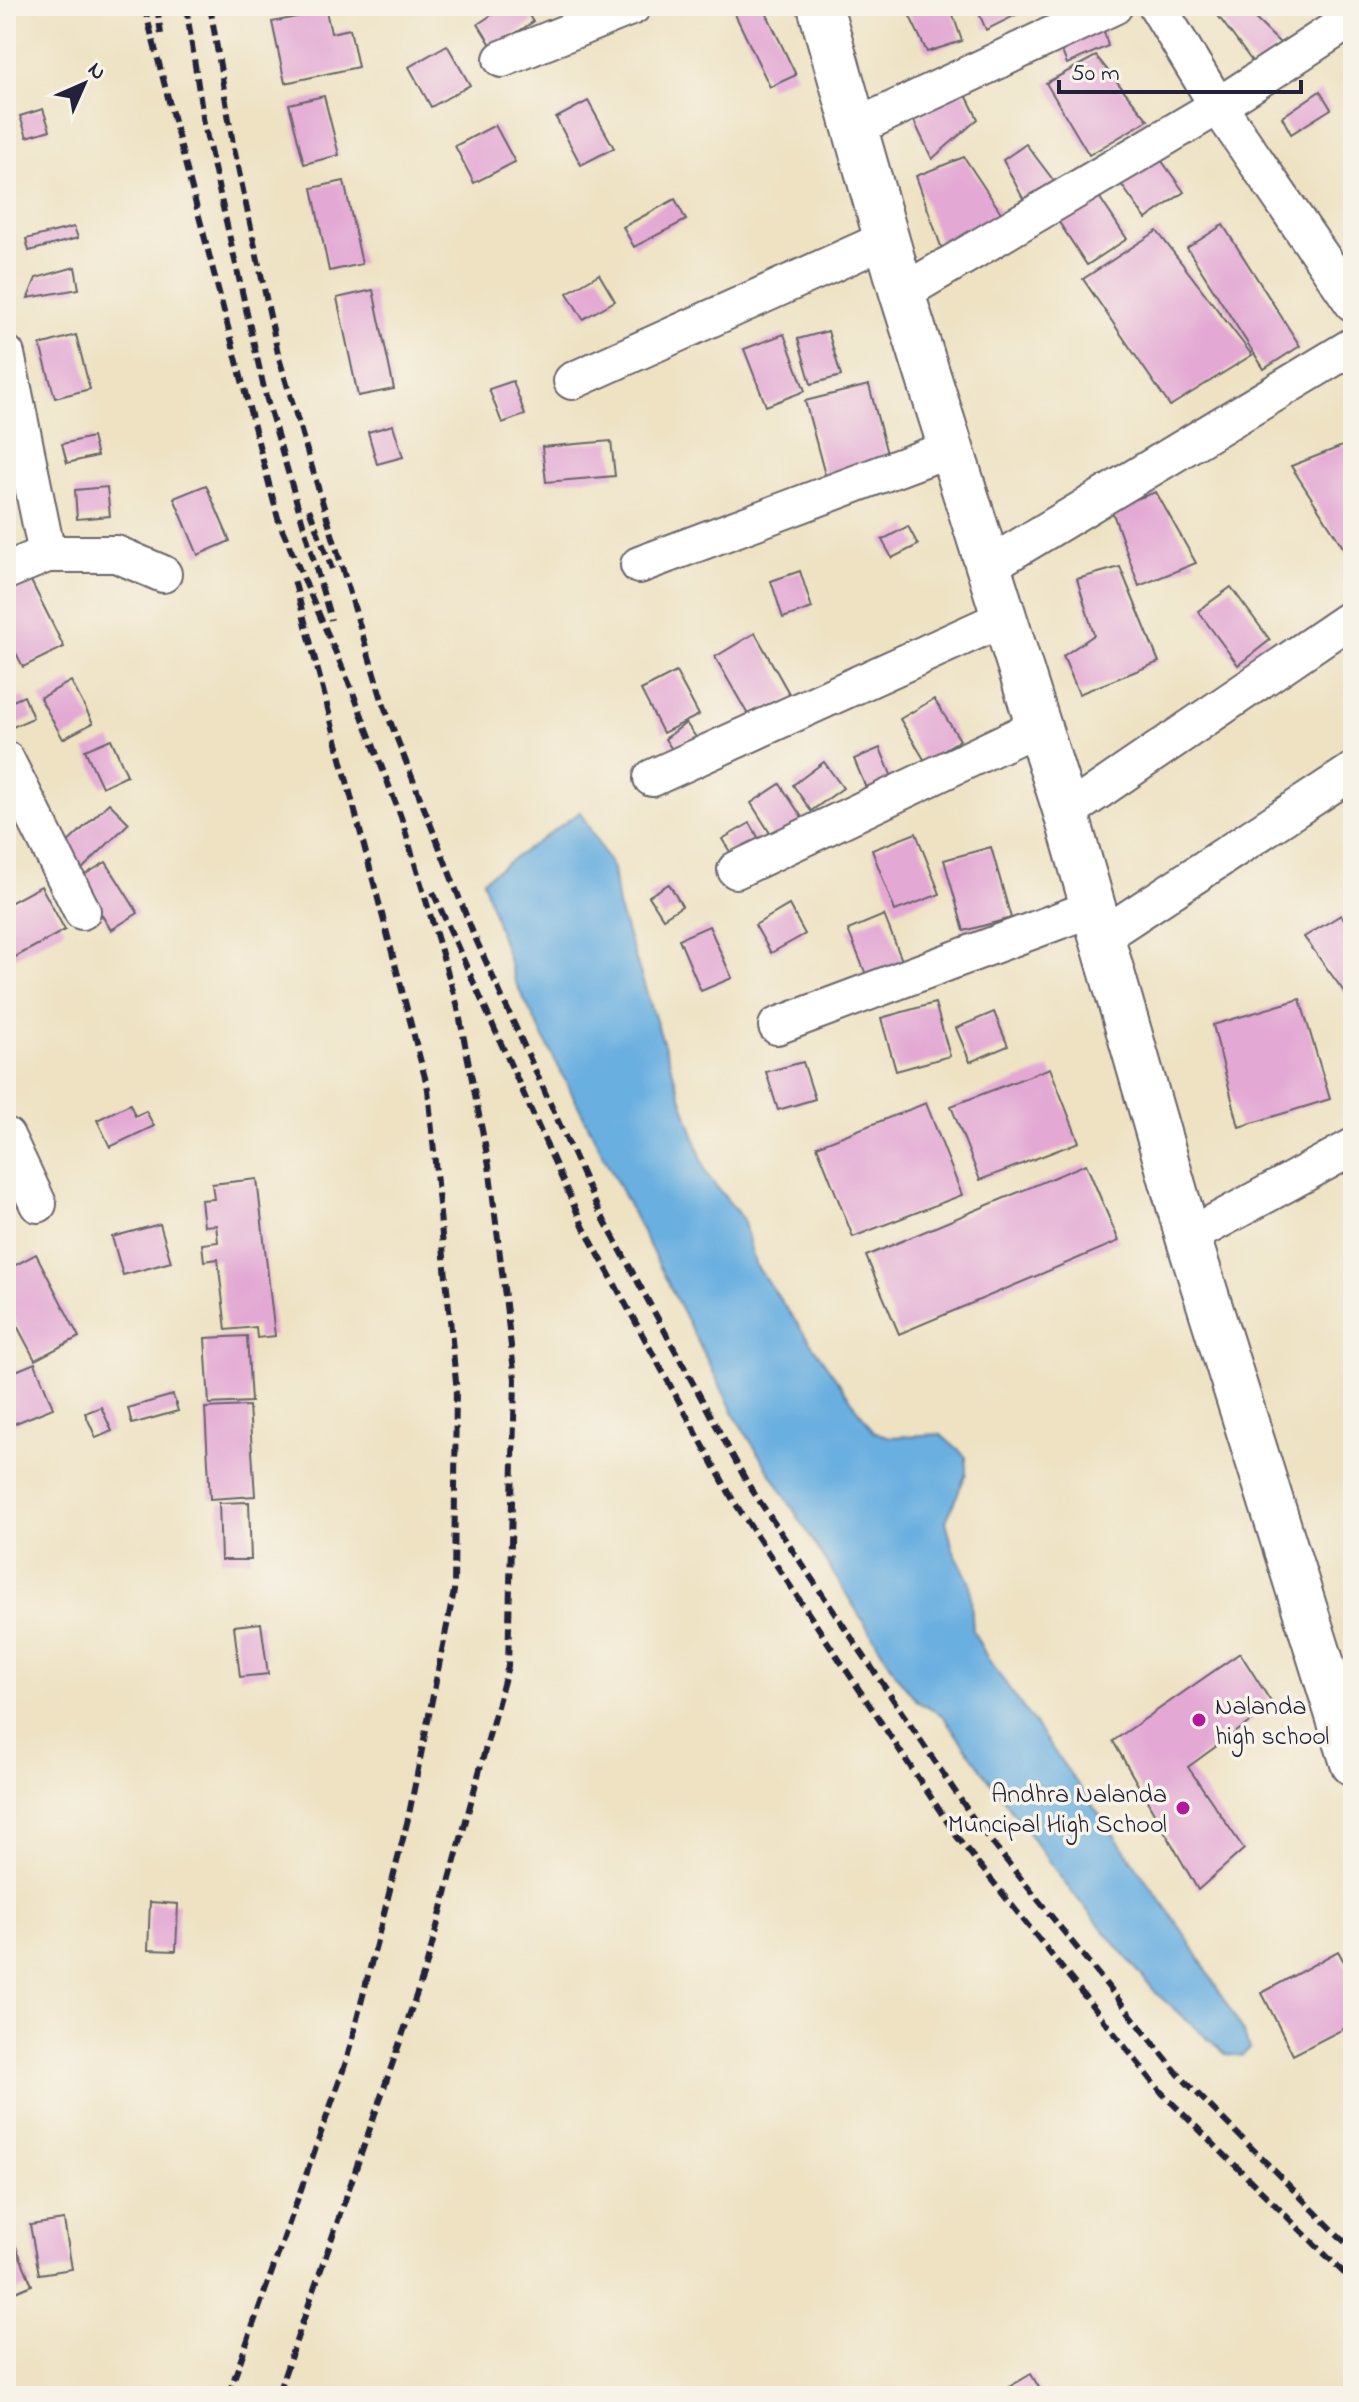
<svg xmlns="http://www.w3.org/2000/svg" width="1359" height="2402" font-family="'Indie Flower',sans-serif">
<rect width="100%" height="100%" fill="#f7f3e8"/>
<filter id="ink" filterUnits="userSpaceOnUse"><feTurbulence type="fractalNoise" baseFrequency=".0125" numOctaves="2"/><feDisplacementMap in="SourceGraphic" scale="16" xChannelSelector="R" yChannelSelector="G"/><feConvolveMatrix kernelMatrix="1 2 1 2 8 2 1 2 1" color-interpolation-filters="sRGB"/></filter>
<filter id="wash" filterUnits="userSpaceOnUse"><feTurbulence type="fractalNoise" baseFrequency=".006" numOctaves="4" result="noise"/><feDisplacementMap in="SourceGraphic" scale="32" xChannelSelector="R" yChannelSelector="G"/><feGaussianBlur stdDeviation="1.8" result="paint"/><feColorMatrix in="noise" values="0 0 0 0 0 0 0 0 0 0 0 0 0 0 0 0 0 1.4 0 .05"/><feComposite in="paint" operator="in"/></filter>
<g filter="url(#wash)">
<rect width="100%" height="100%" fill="#eee2c3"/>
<path fill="#69afe0" stroke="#46688e" stroke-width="2" d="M 580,812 L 613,869 L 618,906 L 707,1175 L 743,1219 L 755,1264 L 874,1432 L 891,1437 L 940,1434 L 966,1457 L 966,1474 L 946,1521 L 953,1549 L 970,1583 L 973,1631 L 988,1659 L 1184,1933 L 1244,2033 L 1249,2049 L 1242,2056 L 1225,2054 L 1157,1994 L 1066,1885 L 942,1715 L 918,1702 L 900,1680 L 738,1421 L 515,981 L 483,880 Z"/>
<g id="blocks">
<g fill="#e3a8d4">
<path d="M 505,6 L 523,6 L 533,22 L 493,48 L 478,24 Z"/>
<path d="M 731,6 L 763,6 L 796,75 L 770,87 Z"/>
<path d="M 905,6 L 950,6 L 962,41 L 927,52 Z"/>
<path d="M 976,6 L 1034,6 L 986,30 Z"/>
<path d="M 1226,6 L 1242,6 L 1280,43 L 1257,68 L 1216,13 Z"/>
<path d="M 326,11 L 331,33 L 350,29 L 358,67 L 285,83 L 272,22 Z"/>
<path d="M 1101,20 L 1108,46 L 1067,64 L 1058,42 Z"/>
<path d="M 447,45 L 470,85 L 431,107 L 409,67 Z"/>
<path d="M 1096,56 L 1148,120 L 1089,155 L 1046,83 Z"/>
<path d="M 964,91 L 978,119 L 932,159 L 913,119 Z"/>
<path d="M 1320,91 L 1331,109 L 1291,134 L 1282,117 Z"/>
<path d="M 324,96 L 339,155 L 304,164 L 289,104 Z"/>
<path d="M 588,101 L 614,148 L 581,165 L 556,118 Z"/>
<path d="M 43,109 L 50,130 L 27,137 L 20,116 Z"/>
<path d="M 495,125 L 515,162 L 474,183 L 455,146 Z"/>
<path d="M 1026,144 L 1060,189 L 1029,210 L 1003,160 Z"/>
<path d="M 964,157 L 1006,220 L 943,252 L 916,176 Z"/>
<path d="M 1159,157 L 1184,192 L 1146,219 L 1121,184 Z"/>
<path d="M 344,181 L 362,264 L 329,271 L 312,188 Z"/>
<path d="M 1094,189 L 1127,239 L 1087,265 L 1053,213 Z"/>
<path d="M 675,199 L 686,220 L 634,247 L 623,227 Z"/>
<path d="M 1223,225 L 1300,346 L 1264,369 L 1187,248 Z"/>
<path d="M 74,227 L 78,238 L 29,251 L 26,239 Z"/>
<path d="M 1157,231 L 1252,355 L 1170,406 L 1083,279 Z"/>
<path d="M 75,267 L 79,289 L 28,298 L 36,278 Z"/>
<path d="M 599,274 L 615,301 L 583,319 L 567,293 Z"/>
<path d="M 373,290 L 394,389 L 358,396 L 337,298 Z"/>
<path d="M 828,331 L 841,376 L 811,384 L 798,339 Z"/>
<path d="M 784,334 L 805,391 L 766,406 L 744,349 Z"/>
<path d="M 76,335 L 90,389 L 55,398 L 40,345 Z"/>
<path d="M 513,381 L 525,415 L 502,423 L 489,389 Z"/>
<path d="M 869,385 L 891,469 L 828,486 L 805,401 Z"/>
<path d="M 393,425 L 403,457 L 377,464 L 368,432 Z"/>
<path d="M 92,437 L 97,456 L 67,463 L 62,444 Z"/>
<path d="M 611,441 L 615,476 L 546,482 L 542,447 Z"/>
<path d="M 1345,445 L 1353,457 L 1353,549 L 1348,555 L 1291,466 Z"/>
<path d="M 206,485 L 230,541 L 198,555 L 174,498 Z"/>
<path d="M 107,487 L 110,516 L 77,519 L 75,490 Z"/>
<path d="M 1156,492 L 1196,563 L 1139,586 L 1111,508 Z"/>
<path d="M 908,526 L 918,545 L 892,558 L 882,540 Z"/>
<path d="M 1120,567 L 1159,662 L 1079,694 L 1063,656 L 1094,635 L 1077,579 Z"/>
<path d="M 800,571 L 812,608 L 783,618 L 771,581 Z"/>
<path d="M 29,577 L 64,647 L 23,667 L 6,633 L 6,589 Z"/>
<path d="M 1231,587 L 1270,640 L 1238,665 L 1198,611 Z"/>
<path d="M 755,633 L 791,697 L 751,720 L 715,657 Z"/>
<path d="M 676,672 L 699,715 L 663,733 L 641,690 Z"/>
<path d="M 71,681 L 93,723 L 63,739 L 40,698 Z"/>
<path d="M 24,696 L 33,718 L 6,730 L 6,704 Z"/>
<path d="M 934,699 L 960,740 L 925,761 L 900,719 Z"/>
<path d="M 686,723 L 700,743 L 678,758 L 665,739 Z"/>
<path d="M 111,739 L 127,775 L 102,787 L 85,750 Z"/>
<path d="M 880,748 L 894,782 L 868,793 L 854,759 Z"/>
<path d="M 824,762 L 843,788 L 811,811 L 793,785 Z"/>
<path d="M 780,784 L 805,822 L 775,841 L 751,803 Z"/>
<path d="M 109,803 L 129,823 L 77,874 L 57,853 Z"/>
<path d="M 750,823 L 767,853 L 741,869 L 722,839 Z"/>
<path d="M 916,833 L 940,894 L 895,911 L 872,850 Z"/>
<path d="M 991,847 L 1011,918 L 964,931 L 944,860 Z"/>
<path d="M 106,862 L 138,913 L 111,930 L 79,878 Z"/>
<path d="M 669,884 L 682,906 L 663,918 L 649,896 Z"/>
<path d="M 41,886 L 65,930 L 6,962 L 6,905 Z"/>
<path d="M 789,905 L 805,934 L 771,953 L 755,925 Z"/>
<path d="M 884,915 L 905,968 L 869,982 L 848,930 Z"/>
<path d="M 1341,915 L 1353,932 L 1353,1004 L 1304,937 Z"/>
<path d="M 709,926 L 732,978 L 701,991 L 679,939 Z"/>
<path d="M 1300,999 L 1330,1099 L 1239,1127 L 1213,1025 Z"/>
<path d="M 935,1003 L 950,1056 L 896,1071 L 881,1018 Z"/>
<path d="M 994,1012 L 1008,1046 L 970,1062 L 956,1028 Z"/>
<path d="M 803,1062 L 815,1099 L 778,1110 L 766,1072 Z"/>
<path d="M 1050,1068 L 1079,1142 L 980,1180 L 951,1106 Z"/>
<path d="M 926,1103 L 962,1195 L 853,1237 L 817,1146 Z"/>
<path d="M 130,1104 L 135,1116 L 146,1111 L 154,1126 L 110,1147 L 97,1120 Z"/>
<path d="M 1086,1164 L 1119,1241 L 899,1334 L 866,1256 Z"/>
<path d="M 257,1179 L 275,1336 L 257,1338 L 256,1327 L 226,1330 L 218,1259 L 204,1261 L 202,1244 L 218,1242 L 216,1225 L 204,1226 L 201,1200 L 214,1199 L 212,1184 Z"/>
<path d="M 160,1224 L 171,1262 L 123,1275 L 112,1237 Z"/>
<path d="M 36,1254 L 79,1337 L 35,1360 L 6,1305 L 6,1270 Z"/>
<path d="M 247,1336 L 251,1402 L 209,1404 L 205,1338 Z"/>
<path d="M 35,1363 L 53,1408 L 6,1427 L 6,1375 Z"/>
<path d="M 173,1395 L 178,1411 L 132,1424 L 128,1408 Z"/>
<path d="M 249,1406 L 255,1496 L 210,1499 L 205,1408 Z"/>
<path d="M 101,1407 L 112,1431 L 96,1438 L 85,1413 Z"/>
<path d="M 249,1502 L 251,1560 L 221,1560 L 219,1503 Z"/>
<path d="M 261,1623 L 268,1674 L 240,1677 L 234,1626 Z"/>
<path d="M 1240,1653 L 1273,1705 L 1188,1767 L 1244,1849 L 1198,1890 L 1113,1741 Z"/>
<path d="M 150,1902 L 178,1904 L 176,1951 L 148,1950 Z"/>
<path d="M 1338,1951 L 1353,1978 L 1353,2024 L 1293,2055 L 1262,1993 Z"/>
<path d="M 64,2220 L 72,2269 L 39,2274 L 30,2225 Z"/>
<path d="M 6,2223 L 32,2285 L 6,2296 Z"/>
<path d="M 1031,2374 L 1044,2396 L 994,2396 Z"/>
</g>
</g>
</g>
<g filter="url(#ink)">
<use href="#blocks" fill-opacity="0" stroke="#69656b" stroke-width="2"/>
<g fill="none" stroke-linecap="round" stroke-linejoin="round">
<g stroke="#69656b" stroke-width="40">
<g id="minor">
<path d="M 1157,6 L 1218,106 L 1353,303"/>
<path d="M 502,59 L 633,6"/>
<path d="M 854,128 L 1114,6"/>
<path d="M 902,293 L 1218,106 L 1353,18"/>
<path d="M 6,354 L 47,554"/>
<path d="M 572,381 L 887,239"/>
<path d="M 639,565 L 951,448"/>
<path d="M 988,566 L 1353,346"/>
<path d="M 6,571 L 47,554 L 116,554 L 163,574"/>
<path d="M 6,760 L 82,911"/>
<path d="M 652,778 L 1004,618"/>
<path d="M 1066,813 L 1353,617"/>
<path d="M 736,870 L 1039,726"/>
<path d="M 1101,937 L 1353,771"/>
<path d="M 777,1026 L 1093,908"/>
<path d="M 6,1136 L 38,1204"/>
<path d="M 1188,1237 L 1353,1147"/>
</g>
</g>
<g stroke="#69656b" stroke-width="48">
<path id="tertiary" d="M 820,6 L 902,293 L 1066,813 L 1188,1237 L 1353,1763"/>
</g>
<use href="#minor" stroke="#fff" stroke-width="36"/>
<use href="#tertiary" stroke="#fff" stroke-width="44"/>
<g stroke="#22223b" stroke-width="6" stroke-dasharray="12 6" stroke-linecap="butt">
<path d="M 144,6 L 279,522 L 352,690 L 401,817 L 457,1004 L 489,1165 L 515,1379 L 508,1666 L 426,1967 L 277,2396"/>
<path d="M 157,6 L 161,34"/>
<path d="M 186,6 L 204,124 L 265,393 L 331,620"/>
<path d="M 210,6 L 233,144 L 279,358 L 383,703 L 473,933 L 597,1207 L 748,1484 L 977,1824 L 1180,2076 L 1353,2250"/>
<path d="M 309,509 L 332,569"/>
<path d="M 433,892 L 584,1228 L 733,1500 L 958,1838 L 1162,2093 L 1353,2282"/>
<path d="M 228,2396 L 346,2062 L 408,1819 L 454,1591 L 456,1382 L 428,1089 L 293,576"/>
</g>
</g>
</g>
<g fill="#b5179e" stroke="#f7f3e8" stroke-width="3">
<circle cx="1199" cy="1720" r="8"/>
<circle cx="1183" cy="1808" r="8"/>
</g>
<g text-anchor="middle" stroke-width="7" stroke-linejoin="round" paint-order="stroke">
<g font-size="26" fill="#22223b" stroke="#f7f3e8" text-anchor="start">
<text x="1215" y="1714">Nalanda<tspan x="1215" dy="30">high school</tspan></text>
<text x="1167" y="1802" text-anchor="end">Andhra Nalanda<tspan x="1167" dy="30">Muncipal High School</tspan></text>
</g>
</g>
<rect width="1359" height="2402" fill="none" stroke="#f7f3e8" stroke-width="32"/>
<g transform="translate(84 84) rotate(45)" stroke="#f7f3e8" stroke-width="6" paint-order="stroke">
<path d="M0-6L14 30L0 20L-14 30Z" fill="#22223b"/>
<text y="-12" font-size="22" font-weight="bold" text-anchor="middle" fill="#22223b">N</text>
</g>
<path d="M1059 80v12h242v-12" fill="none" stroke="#22223b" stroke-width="4"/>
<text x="1071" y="80" font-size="24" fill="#22223b" stroke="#f7f3e8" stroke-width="6" paint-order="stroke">50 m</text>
</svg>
